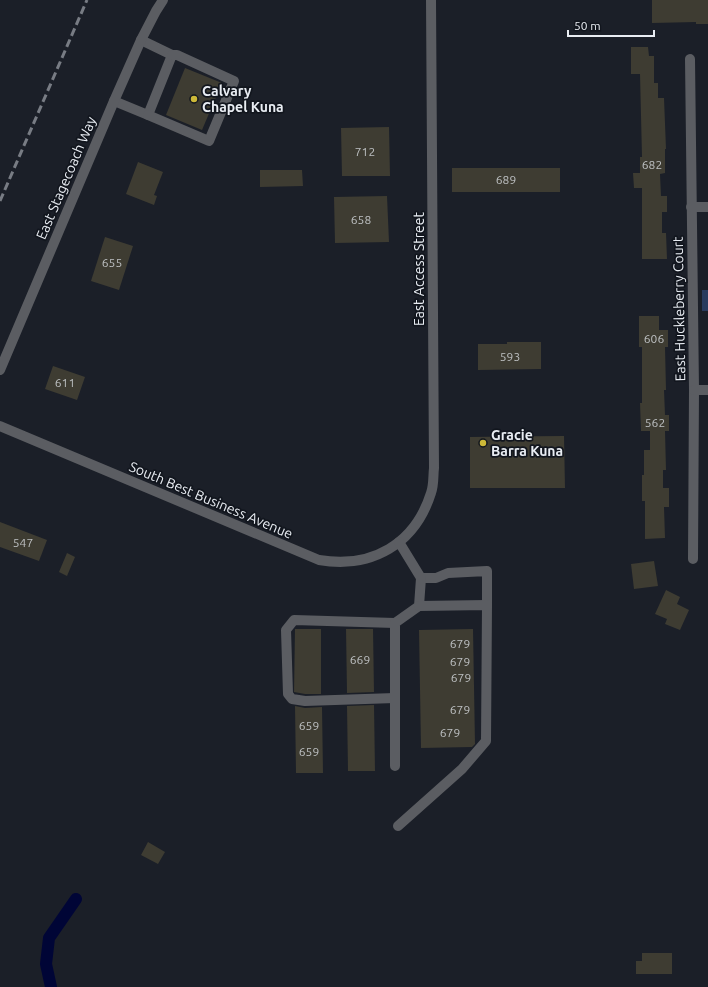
<svg xmlns="http://www.w3.org/2000/svg" width="708" height="987" font-family="Ubuntu,sans-serif">
<rect width="100%" height="100%" fill="#1b1f28"/>
<rect fill="#293b5e" x="702" y="290" width="6" height="21"/>
<g fill="none" stroke-linecap="round" stroke-linejoin="round">
<path stroke="#000536" stroke-width="12" d="M 51,987 L 46,964 L 49,938 L 76,899"/>
</g>
<g fill="#3e3c32">
<path d="M 652,0 L 708,0 L 708,24 L 696,24 L 696,22 L 652,23 Z"/>
<path d="M 631,47 L 648,47 L 649,56 L 654,56 L 654,83 L 658,83 L 658,98 L 664,98 L 666,149 L 665,149 L 665,173 L 660,174 L 661,196 L 667,196 L 667,212 L 662,212 L 662,233 L 666,233 L 667,259 L 642,259 L 642,188 L 634,188 L 633,173 L 640,173 L 640,157 L 642,157 L 640,74 L 631,74 Z"/>
<path d="M 185,68 L 222,83 L 202,130 L 166,115 Z"/>
<path d="M 389,127 L 390,176 L 342,176 L 341,128 Z"/>
<path d="M 138,162 L 163,172 L 154,195 L 157,196 L 154,205 L 126,194 Z"/>
<rect x="452" y="168" width="108" height="24"/>
<path d="M 260,170 L 302,170 L 303,186 L 260,187 Z"/>
<path d="M 387,196 L 389,242 L 335,243 L 334,197 Z"/>
<path d="M 105,237 L 133,246 L 119,290 L 91,281 Z"/>
<path d="M 639,316 L 659,316 L 659,330 L 668,330 L 668,347 L 665,347 L 666,390 L 664,390 L 665,415 L 669,415 L 669,431 L 665,431 L 666,470 L 663,470 L 663,488 L 669,488 L 669,507 L 664,507 L 665,538 L 645,539 L 645,501 L 642,501 L 642,475 L 644,475 L 644,450 L 650,450 L 650,431 L 641,431 L 640,403 L 642,403 L 642,347 L 639,347 Z"/>
<path d="M 507,342 L 541,342 L 541,369 L 478,370 L 478,344 L 507,344 Z"/>
<path d="M 53,366 L 85,377 L 77,400 L 45,389 Z"/>
<path d="M 564,436 L 565,488 L 470,488 L 470,437 Z"/>
<path d="M 0,522 L 47,540 L 39,561 L 0,547 Z"/>
<path d="M 67,553 L 75,557 L 67,576 L 59,572 Z"/>
<path d="M 654,561 L 658,586 L 634,589 L 631,564 Z"/>
<path d="M 666,590 L 680,597 L 677,604 L 689,610 L 680,630 L 665,624 L 667,619 L 655,614 Z"/>
<path d="M 295,629 L 321,629 L 321,694 L 305,694 L 294,692 Z"/>
<path d="M 346,629 L 373,629 L 374,692 L 347,693 Z"/>
<path d="M 473,629 L 475,744 L 472,747 L 421,748 L 419,630 Z"/>
<path d="M 374,705 L 375,771 L 348,771 L 347,706 Z"/>
<path d="M 295,706 L 305,708 L 322,707 L 323,773 L 296,773 Z"/>
<path d="M 148,842 L 165,852 L 158,864 L 141,855 Z"/>
<path d="M 642,953 L 672,953 L 672,974 L 636,974 L 636,961 L 642,961 Z"/>
</g>
<g fill="none" stroke-linecap="round" stroke-linejoin="round">
<g stroke="#5b5d62" stroke-width="10">
<path d="M 690,59 L 694,390 L 693,559"/>
<path d="M 114,101 L 148,115 L 172,55 L 141,40"/>
<path d="M 148,115 L 209,141 L 234,81 L 177,55 L 172,55"/>
<path d="M 691,207 L 708,207"/>
<path d="M 0,370 L 114,101 L 141,40 L 156,11 L 163,0"/>
<path d="M 694,390 L 708,390"/>
<path d="M 0,426 L 319,560 C 372,569 415,544 431,493 C 434,485 433,476 434,468 L 431,0"/>
<path d="M 421,578 L 436,578 L 448,573 L 487,571 L 487,605"/>
<path d="M 395,698 L 305,701 L 292,699 L 288,694 L 286,630 L 294,620 L 395,623"/>
<path d="M 395,766 L 395,623 L 419,606 L 421,578 L 399,542"/>
<path d="M 398,826 L 462,769 L 486,741 L 487,605 L 419,606"/>
</g>
<path stroke="#787c84" stroke-width="3" stroke-dasharray="8 4" stroke-linecap="butt" d="M 0,201 L 87,0"/>
</g>
<g fill="#cdb938" stroke="#12161e" stroke-width="1.5">
<circle cx="194" cy="99" r="4"/>
<circle cx="483" cy="443" r="4"/>
</g>
<g text-anchor="middle" stroke-width="3.5" stroke-linejoin="round" paint-order="stroke">
<g font-size="12" fill="#bec1c3">
<text x="365" y="156">712</text>
<text x="652" y="169">682</text>
<text x="506" y="184">689</text>
<text x="361" y="224">658</text>
<text x="112" y="267">655</text>
<text x="654" y="343">606</text>
<text x="510" y="361">593</text>
<text x="65" y="387">611</text>
<text x="655" y="427">562</text>
<text x="23" y="547">547</text>
<text x="460" y="648">679</text>
<text x="360" y="664">669</text>
<text x="460" y="666">679</text>
<text x="461" y="682">679</text>
<text x="460" y="714">679</text>
<text x="309" y="730">659</text>
<text x="450" y="737">679</text>
<text x="309" y="756">659</text>
</g>
<g font-size="14" font-weight="bold" fill="#e9edf3" stroke="#12161e" text-anchor="start">
<text x="202" y="96">Calvary<tspan x="202" dy="16">Chapel Kuna</tspan></text>
<text x="491" y="440">Gracie<tspan x="491" dy="16">Barra Kuna</tspan></text>
</g>
<g font-size="14" fill="#e9edf3" stroke="#12161e">
<text transform="translate(66 178) rotate(-67)" y="5">East Stagecoach Way</text>
<text transform="translate(419 269) rotate(-90)" y="5">East Access Street</text>
<text transform="translate(679 309) rotate(-91)" y="5">East Huckleberry Court</text>
<text transform="translate(211 500) rotate(23)" y="5">South Best Business Avenue</text>
</g>
</g>
<path d="M568 30v6h86v-6" fill="none" stroke="#e9edf3" stroke-width="2"/>
<text x="574" y="30" font-size="12" fill="#e9edf3" stroke="#12161e" stroke-width="3" paint-order="stroke">50 m</text>
</svg>
